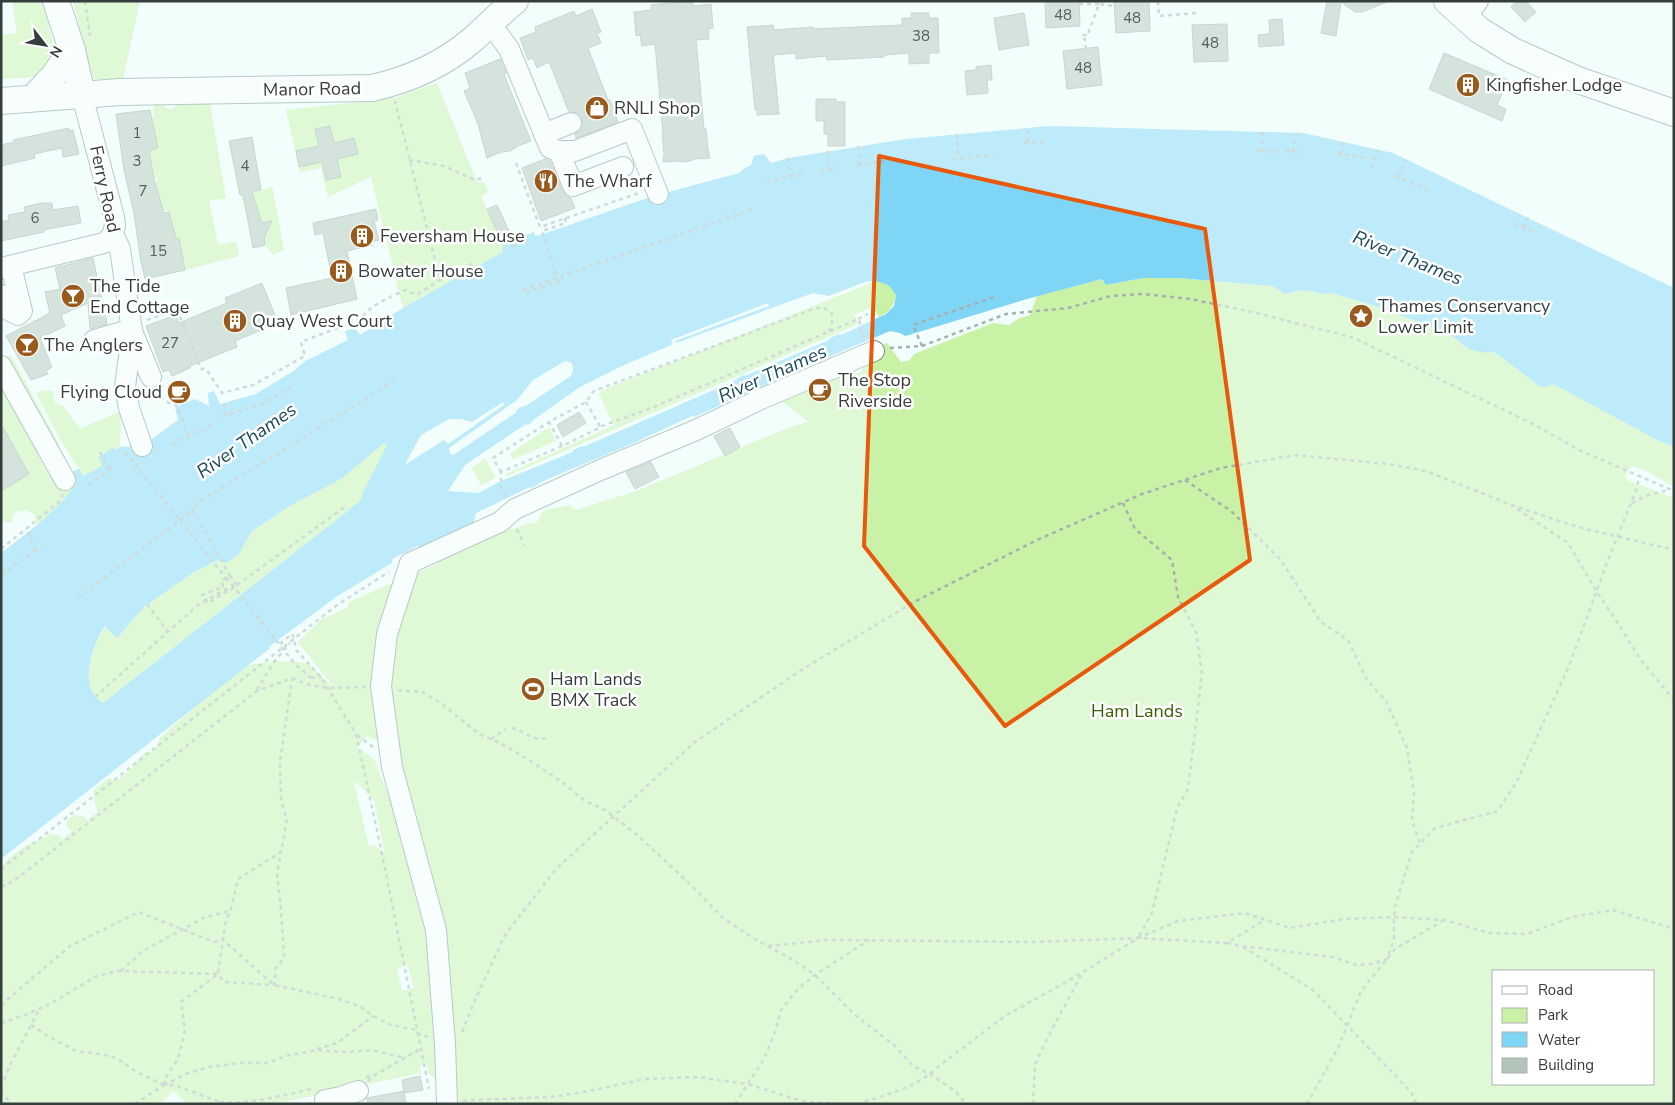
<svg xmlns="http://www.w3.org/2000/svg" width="1675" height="1105" font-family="'Nunito Sans',sans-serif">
<rect width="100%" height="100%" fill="#f1fefb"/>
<g fill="#c9f2a7" fill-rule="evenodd">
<path d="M 12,1 L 43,1 L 56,56 L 48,70 L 34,77 L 1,79 L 1,35 L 17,33 Z"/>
<path d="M 73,1 L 140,1 L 123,79 L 93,79 Z"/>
<path d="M 437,83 L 477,182 L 484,182 L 488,191 L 481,197 L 503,245 L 503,252 L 403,308 L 371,177 L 328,197 L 321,168 L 300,172 L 286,110 L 394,98 Z"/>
<path d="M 157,103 L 162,103 L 168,109 L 173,109 L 178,103 L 210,103 L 226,198 L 209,201 L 218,245 L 236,241 L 239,256 L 185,270 L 184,261 L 177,262 L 175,248 L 181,247 L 179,239 L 168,240 L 172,223 L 169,212 L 160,208 L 158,194 L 155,184 L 159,178 L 154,178 L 149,151 L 158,148 L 152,118 L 154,118 L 153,109 Z"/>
<path d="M 272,186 L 284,250 L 273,255 L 265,245 L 262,231 L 268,230 L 270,225 L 268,222 L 262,223 L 258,210 L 246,212 L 243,200 L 240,195 L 261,191 Z"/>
<path d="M 1143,278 L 1178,278 L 1272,286 L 1285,294 L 1302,290 L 1315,292 L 1322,294 L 1331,293 L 1379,307 L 1449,334 L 1469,349 L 1491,351 L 1500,356 L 1539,386 L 1553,384 L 1659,441 L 1674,447 L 1674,485 L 1671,485 L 1643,469 L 1631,466 L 1625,476 L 1627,480 L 1674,498 L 1674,1104 L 454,1104 L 429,918 L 441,1083 L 428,1073 L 427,1065 L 420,1065 L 421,1073 L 274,1104 L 187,1104 L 174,1091 L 159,1104 L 1,1104 L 1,870 C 10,851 34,842 51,834 L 61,836 L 60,841 L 73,831 L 68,828 L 66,822 L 74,815 L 83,816 L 87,820 L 98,812 L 94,800 L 94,790 L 107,779 L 118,780 L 130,770 L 145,752 L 154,752 L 160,738 L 238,669 L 254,664 L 280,661 L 308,663 L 335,689 L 298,642 L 321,620 L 348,607 L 349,602 L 390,584 L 393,585 L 437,564 L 442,557 L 510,528 L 512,530 L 526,524 L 537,522 L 544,510 L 570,505 L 576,510 L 639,490 L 790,427 L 809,422 L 777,398 L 835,370 L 850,376 L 861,372 L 869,349 L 887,343 L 901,362 L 910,360 L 914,354 L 993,323 L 1009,325 L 1018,319 L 1030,315 L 1037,296 L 1102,279 L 1106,285 ZM 366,736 L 391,746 L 408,839 L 390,800 L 374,759 L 357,747 ZM 357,783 L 374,800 L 385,854 L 373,844 L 369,847 L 354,784 ZM 408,965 L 414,988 L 402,991 L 397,968 ZM 1494,971 L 1654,971 L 1654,1084 L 1494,1084 Z"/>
<path d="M 876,281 C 886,282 891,287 896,295 C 893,306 890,312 879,317 L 873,307 L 854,315 L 858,324 L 507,476 L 506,474 L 614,425 L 599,394 L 603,390 Z"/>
<path d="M 11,355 L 60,446 L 50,451 L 1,359 Z"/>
<path d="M 1,385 L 41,457 L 39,458 L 53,481 C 62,474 69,474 79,469 L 60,439 L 36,393 L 44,390 L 53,391 L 55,403 L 63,406 L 80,429 L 121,411 L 120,447 L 102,466 L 83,476 L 64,502 L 50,516 L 37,525 L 35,515 L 26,510 L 15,512 L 11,523 L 1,521 L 1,491 L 29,474 L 1,424 Z"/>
<path d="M 549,427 L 556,441 L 516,458 L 513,459 L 510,455 L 511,453 Z"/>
<path d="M 383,444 L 389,444 L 410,454 L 400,475 L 382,466 L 368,494 L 349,510 L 103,703 C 77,688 92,645 106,626 L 117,638 L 144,607 L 194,572 L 222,559 L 225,564 L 239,554 L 252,531 L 290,506 L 341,479 Z"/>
<path d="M 485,459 L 496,478 L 481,485 L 472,468 Z"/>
</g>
<path fill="#7fd5f6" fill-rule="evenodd" d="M 1050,126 L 1303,133 L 1393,153 L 1674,288 L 1674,447 L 1659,441 L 1553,384 L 1547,387 L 1539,386 L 1500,356 L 1491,351 L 1485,353 L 1469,349 L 1449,334 L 1379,307 L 1331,293 L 1322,294 L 1315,292 L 1302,290 L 1285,294 L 1272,286 L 1178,278 L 1143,278 L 1106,285 L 1102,279 L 1027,299 L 909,335 L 905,336 L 900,333 L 890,331 L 800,369 L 694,417 L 692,416 L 636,442 L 541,482 L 532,488 L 530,487 L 476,513 L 473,526 L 419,549 L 418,546 L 392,559 L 392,563 L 336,597 L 270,646 L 269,649 L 1,859 L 1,553 C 31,530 54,514 77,483 L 72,472 L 79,469 L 83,476 L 102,466 L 99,457 L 112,448 L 117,450 L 120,447 L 142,446 L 178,420 L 175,407 L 195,399 L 209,406 L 208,393 L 214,391 L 220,404 L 256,394 L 295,370 L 305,361 L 348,340 L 345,331 L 355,328 L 360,335 L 403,308 L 503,252 L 503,245 L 534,232 L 535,236 L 543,234 L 650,197 L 739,173 L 742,170 L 751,165 L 754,156 L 764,154 L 771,163 L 788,158 L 906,139 ZM 868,281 C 883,282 888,282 896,295 L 894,306 L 886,314 L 841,335 L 839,334 L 830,338 L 829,340 L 745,376 L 743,375 L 734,381 L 583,447 L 582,446 L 573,450 L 573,452 L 499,482 L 479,493 L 448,491 L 465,465 L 526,424 L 528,425 L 533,421 L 533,420 L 580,387 L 624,365 L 676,343 L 813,293 L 828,296 ZM 565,361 L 572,363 L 573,370 L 571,376 L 524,407 L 523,406 L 516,410 L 517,412 L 453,455 L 450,454 L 449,448 L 517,400 L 533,380 ZM 503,402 L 504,405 L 448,444 L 444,440 L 405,465 L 400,475 L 382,465 L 368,494 L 349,510 L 103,703 C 77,688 92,645 105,626 L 117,638 L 144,607 L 194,572 L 221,559 L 225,564 L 239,554 L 252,531 L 290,506 L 341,479 L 383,444 L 389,444 L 410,454 L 421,435 L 449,419 L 461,419 L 472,422 Z"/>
<path fill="#f1fefb" d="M 768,303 L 769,306 L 675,341 L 677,346 L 674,347 L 673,345 L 671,340 Z"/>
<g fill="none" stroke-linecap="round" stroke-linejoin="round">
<path stroke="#7fd5f6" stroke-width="25" d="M 374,498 L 415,418"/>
</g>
<g fill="#b3c4b8" stroke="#96a69a">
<path d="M 692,1 L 694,6 L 711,4 L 713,28 L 708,29 L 709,39 L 696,40 L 704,129 L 706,129 L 708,150 L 710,158 L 695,159 L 687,162 L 679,161 L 663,162 L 664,154 L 662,133 L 663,133 L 655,44 L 642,46 L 640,35 L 636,36 L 634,12 L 651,10 L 651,5 Z"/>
<path d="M 1045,1 L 1079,1 L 1080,26 L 1046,28 Z"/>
<path d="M 1114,1 L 1149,1 L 1150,31 L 1116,33 Z"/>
<path d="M 1327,1 L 1387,1 L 1387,2 L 1362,12 L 1355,12 L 1341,2 L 1336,36 L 1321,33 Z"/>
<path d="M 1516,1 L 1526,1 L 1536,12 L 1525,22 L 1511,7 Z"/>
<path d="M 592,9 L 601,32 L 597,33 L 601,43 L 588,48 L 608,100 L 610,100 L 618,122 L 576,138 L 575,134 L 580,131 L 583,125 L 582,118 L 578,113 L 569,112 L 549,62 L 537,68 L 533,58 L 528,60 L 520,38 L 536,32 L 535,27 L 574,11 L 576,16 Z"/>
<path d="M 911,13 L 929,13 L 929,18 L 938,18 L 939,53 L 929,53 L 929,63 L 909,64 L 909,53 L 884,55 L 884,57 L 827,60 L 826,56 L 796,59 L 796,53 L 773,55 L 779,114 L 757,115 L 757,109 L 755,110 L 747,27 L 773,25 L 774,30 L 813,27 L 813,29 L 902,25 L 902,18 L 912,18 Z"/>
<path d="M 1024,13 L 1029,45 L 999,50 L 994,18 Z"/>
<path d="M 1282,19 L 1284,45 L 1259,47 L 1258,35 L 1270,34 L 1269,20 Z"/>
<path d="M 1227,24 L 1228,61 L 1194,62 L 1192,25 Z"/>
<path d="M 1098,47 L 1102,85 L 1067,89 L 1063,51 Z"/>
<path d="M 1444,53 L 1508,80 L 1497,105 L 1506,109 L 1502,121 L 1429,89 Z"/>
<path d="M 500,59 L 506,73 L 504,74 L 505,77 L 531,141 L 518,146 L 510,151 L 501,152 L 487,158 L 478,124 L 464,91 L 470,88 L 465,73 Z"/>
<path d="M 991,65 L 992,80 L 987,80 L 988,93 L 967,95 L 965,71 L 976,70 L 976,67 Z"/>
<path d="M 816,99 L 836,99 L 836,102 L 845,102 L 845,146 L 828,146 L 828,134 L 824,134 L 824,121 L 816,121 Z"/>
<path d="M 150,110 L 158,148 L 149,151 L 154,179 L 164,213 L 169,212 L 176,239 L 179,238 L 185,270 L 145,279 L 141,262 L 134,214 L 124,170 L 116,114 Z"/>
<path d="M 330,126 L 334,143 L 354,138 L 358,154 L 337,159 L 341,177 L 326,180 L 322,162 L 299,167 L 296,151 L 319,146 L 315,129 Z"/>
<path d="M 69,128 L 69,131 L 73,130 L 79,154 L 63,157 L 62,148 L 34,154 L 35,158 L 1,166 L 1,145 L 14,142 L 13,140 Z"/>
<path d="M 252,137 L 261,190 L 252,192 L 262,223 L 272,221 L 264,238 L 265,245 L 253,248 L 243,194 L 240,195 L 229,141 Z"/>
<path d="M 545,159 L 550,161 L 562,190 L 566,196 L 571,198 L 575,208 L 541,221 L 522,168 Z"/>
<path d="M 42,203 L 52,203 L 53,210 L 78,206 L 81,223 L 48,229 L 44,230 L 44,232 L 1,241 L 1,222 L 9,220 L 8,215 L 25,212 L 24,207 Z"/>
<path d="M 497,205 L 513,240 L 503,245 L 487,209 Z"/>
<path d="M 376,209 L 378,220 L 374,221 L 379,240 L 371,242 L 372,245 L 347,251 L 357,299 L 291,315 L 286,288 L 332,278 L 323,233 L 315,235 L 313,223 Z"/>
<path d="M 93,258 L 107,324 L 90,329 L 88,303 L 61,315 L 65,326 L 40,338 L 52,367 L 46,371 L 48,374 L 31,380 L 6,336 L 50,313 L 45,292 L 60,289 L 55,268 Z"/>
<path d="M 262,283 L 278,323 L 235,341 L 237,347 L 190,366 L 190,368 L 172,376 L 169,370 L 163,372 L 146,326 L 176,315 L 179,323 L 227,303 L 225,298 Z"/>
<path d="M 579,412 L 586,423 L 563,437 L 557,425 Z"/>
<path d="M 1,424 L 29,474 L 1,491 Z"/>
<path d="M 730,428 L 740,447 L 725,456 L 714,436 Z"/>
<path d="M 651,462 L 659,477 L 635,489 L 626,472 Z"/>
<path d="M 420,1076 L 423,1090 L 404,1093 L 402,1080 Z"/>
<path d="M 404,1091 L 406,1104 L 368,1104 L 367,1098 Z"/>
</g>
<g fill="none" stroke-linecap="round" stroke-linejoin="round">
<g stroke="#768b86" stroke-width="22">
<g id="minor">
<path d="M 1465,19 L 1478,1"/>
<path d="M 490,23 L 509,49 L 550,148 L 559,151 L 573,186 L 623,167"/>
<path d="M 82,95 L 114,217 L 115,225 L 113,234 L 120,249 L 132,331 L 151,377"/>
<path d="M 544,134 L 571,123"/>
<path d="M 559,151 L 575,151 L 632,129 L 658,194"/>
<path d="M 1,268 L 100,244 L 106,242 L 113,234"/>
<path d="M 1,295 L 6,309 L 18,315 L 22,311 L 11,266"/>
<path d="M 132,333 L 125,387 L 129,408 L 142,446"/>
<path d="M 94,340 L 132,329"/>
<path d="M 1,366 L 65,480"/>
<path d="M 325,1100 L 341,1097 L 358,1091"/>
<path d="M 447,1104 L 445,1044 L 436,930 L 392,767 L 381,686 L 387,634 L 410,563 L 500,522 L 515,509 L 598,471 L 696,430 L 761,399 L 874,351"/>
</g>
</g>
<g stroke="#768b86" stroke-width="28">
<g id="major">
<path d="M 56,1 L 72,50 L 82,95"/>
<path d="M 1447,1 L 1479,30 L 1513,51 L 1578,80 L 1674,113"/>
<path d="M 34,97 L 53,77 L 72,50"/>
<path d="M 1,101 L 120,92 L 372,88 C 408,80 444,64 472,40 C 487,27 500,13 515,1"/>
</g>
</g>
<g stroke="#a6b1ae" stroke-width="2.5" stroke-dasharray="4 4" stroke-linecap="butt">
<path d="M 85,1 L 90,36"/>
<path d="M 1158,1 L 1159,16 L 1197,13"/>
<path d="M 1079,4 L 1099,4 L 1099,1"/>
<path d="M 1086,49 L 1085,39 L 1083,39 L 1083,35 L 1089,35 L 1089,31 L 1099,4 L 1114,6"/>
<path d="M 957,134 L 958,158"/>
<path d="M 1024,142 L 1045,142"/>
<path d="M 1028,142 L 1028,128"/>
<path d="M 858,146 L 860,165"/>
<path d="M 1286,150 L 1302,153"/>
<path d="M 828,151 L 829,169"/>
<path d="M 1257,151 L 1277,152"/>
<path d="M 1262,152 L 1262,132"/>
<path d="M 1293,152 L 1296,133"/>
<path d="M 1337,153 L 1367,158"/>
<path d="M 1341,154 L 1342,142"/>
<path d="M 788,158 L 790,176"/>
<path d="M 952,159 L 993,155"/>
<path d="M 409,160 L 444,166 L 475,180 L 482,178"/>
<path d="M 516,163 L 540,227 L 639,193"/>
<path d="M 857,165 L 883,161"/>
<path d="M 1371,168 L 1377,150"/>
<path d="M 820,171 L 839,168"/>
<path d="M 1395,176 L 1432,192"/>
<path d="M 1399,177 L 1406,160"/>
<path d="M 767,182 L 804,173"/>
<path d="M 565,218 L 566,223 L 542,231 L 557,278 L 523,290 L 525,293 L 562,280 L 562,276 L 754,209"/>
<path d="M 1514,224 L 1534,232"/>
<path d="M 1524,228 L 1528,217"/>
<path d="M 514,239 L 516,244"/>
<path d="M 511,247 L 521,242"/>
<path d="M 440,280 L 476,262"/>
<path d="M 858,319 L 868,314"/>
<path d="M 147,320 L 177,309 L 201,369 L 206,369 L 222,393 L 253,385 L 305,356 L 301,342 L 361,319 C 370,305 390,297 406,290 L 416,295 L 440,280 L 395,101"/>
<path d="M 922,346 L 913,325 L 997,296"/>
<path d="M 890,348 L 922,346 L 1006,314 L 1068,308 L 1111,296 L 1144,294 L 1190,299 L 1252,312 L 1354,338 L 1537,426 L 1579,450 L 1674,491"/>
<path d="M 169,388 L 189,436"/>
<path d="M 145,400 L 159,396 L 169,403 L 174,402"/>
<path d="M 586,402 L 601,428"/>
<path d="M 224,404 L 226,414"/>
<path d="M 222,416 L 262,404 L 293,385"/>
<path d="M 172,444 L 212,425"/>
<path d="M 562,446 L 549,422 L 586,402 L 594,391 L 816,308 L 824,308 L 832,314 L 832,325 L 829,331"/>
<path d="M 100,452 L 109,470"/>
<path d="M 501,472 L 493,458 L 549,422"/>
<path d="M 1185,480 L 1231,511 L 1280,559 L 1321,622 L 1348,640 L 1367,680 L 1386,701 L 1407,748 L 1414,793 L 1412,820 L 1420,844"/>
<path d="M 89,485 L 113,467"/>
<path d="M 506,496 L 501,490 L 501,472 L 562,446 L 605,425 L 654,407 L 858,319 L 861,325 L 861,335 L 866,338"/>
<path d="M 1123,503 L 1135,529 L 1172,560 L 1178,597 L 1196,632 L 1202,673 L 1188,789 L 1177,808 L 1152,913 L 1139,936"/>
<path d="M 1632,503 L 1648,495 L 1669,490"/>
<path d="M 1517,509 L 1568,543 L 1597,592 L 1616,620 L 1640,659 L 1674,700"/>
<path d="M 193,510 L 230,576 L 221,581 L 223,586 L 220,588"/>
<path d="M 517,529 L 524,545"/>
<path d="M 28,532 L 35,551"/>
<path d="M 1,549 L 58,503 L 63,495"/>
<path d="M 1,575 L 41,547"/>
<path d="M 226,578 L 234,587"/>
<path d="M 237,585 L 346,506"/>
<path d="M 78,598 L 193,510 L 191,507 L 397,379"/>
<path d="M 147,604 L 168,632"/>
<path d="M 280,644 L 292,634 L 294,638 L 296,650 L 321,677 L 356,734 L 380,844 L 429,1089"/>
<path d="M 311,678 L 321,677"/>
<path d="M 257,690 L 273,663 L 290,643"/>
<path d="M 398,690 L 422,692 L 441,703 L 479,734 L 498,742 L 526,758 L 562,782 L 585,801 L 605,810 L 636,834 L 691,885 L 722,917 L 753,938 L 793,960 L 815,975 L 855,1015 L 894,1045 L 912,1065 L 930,1074 L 955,1091 L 966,1104"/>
<path d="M 95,697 L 198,605 L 226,589 L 229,591 L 237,585 L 230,576"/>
<path d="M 512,728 C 525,731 533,742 547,738"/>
<path d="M 357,735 L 373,747"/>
<path d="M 491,739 L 506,729"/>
<path d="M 1,869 L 337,605 L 389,572"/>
<path d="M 1,887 L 15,880 L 257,691 L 292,678 L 310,685 L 328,688 L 366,687"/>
<path d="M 1227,943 L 1241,946 L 1333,957 L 1356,965 L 1372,964 L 1387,959 L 1394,939 L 1394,917 L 1395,906 L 1412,852 L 1435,828 L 1498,811 L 1517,781 L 1569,666 L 1608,560 L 1635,493 L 1640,476"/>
<path d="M 768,946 L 827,940 L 1033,942 L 1138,938 L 1227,943 L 1265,920"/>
<path d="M 1243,947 L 1313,990 L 1411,1092 L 1417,1104"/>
<path d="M 121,971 L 143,951 L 205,917 L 230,911"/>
<path d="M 1,1005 L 70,946 L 139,912 L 214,942 L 222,939 L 274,985 L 339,999 L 361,1007 L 373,1016 L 391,1025 L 417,1030"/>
<path d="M 1,1023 L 28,1014 L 55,1001 L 97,976 L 117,971 L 218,974 L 224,982 L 274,985 L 276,968 L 284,958 L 281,909 L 277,873 L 281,853"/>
<path d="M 31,1025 L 48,1036 L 76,1051 L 100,1054 L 116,1058 L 137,1072 L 164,1085"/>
<path d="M 462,1032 L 475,1000 L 505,935 L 556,869 L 695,742 L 803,669 L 914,602 L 1037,540 L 1142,494 L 1221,468 L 1296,455 L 1388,464 L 1426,471 L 1514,506 L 1578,527 L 1674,550"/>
<path d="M 417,1033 L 428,1037"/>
<path d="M 317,1049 L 337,1043 L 373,1016"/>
<path d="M 366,1077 L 373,1076"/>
<path d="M 368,1081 L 373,1076 L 420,1049"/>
<path d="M 164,1085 L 165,1078 L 178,1059 L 185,1031 L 181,1002 L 218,974 L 225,925 L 232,905 L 238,879 L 281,852 L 287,819 L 281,801 L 280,762 L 292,679"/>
<path d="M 164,1085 L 186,1074 L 209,1067 L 240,1063 L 268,1063 L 286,1056 L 316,1050 L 348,1052 L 371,1050 L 405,1058"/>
<path d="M 1,1087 L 11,1063 L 40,1008"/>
<path d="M 1,1091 L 11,1104"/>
<path d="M 463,1101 L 473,1100 L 551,1097 L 589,1091 L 645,1079 L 697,1077 L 748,1084 L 805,1102 L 856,1104"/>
<path d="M 220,1102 C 250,1105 282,1095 312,1089"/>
<path d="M 135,1104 L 164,1085 L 174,1085 L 220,1102"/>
<path d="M 735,1104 L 764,1059 L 775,1032 L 781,1010 L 798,989 L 815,975 L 869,940"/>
<path d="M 857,1104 C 885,1095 917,1088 939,1066 L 1005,1016 L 1075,977 L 1138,938 L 1178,921 L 1245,913 L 1290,928 L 1344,919 L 1394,917 L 1444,920 L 1490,933 L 1527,934 L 1572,917 L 1613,910 L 1674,929"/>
<path d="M 1033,1104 L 1035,1064 L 1049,1035 L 1083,972"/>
<path d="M 1307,1104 L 1338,1048 L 1361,991 L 1395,949 L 1444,920"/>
</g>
<use href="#minor" stroke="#fff" stroke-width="20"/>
<use href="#major" stroke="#fff" stroke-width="26"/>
<g stroke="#a6b1ae" stroke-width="2.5" stroke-dasharray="4 4" stroke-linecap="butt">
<path d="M 125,452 L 226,578"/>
<path d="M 220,588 L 202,595 L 208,603 L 234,587 L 295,664 L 311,678"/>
</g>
</g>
<path d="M0 0H1675V1105H0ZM 879,156 L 1205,229 L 1250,560 L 1005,726 L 864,546 Z" fill="#f1fefb" fill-opacity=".55" fill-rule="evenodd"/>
<path fill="none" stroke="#e8590c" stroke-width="4" stroke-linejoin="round" d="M 879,156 L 1205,229 L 1250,560 L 1005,726 L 864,546 Z"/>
<defs>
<g id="building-disc" transform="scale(1.25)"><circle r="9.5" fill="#985b1d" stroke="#fff"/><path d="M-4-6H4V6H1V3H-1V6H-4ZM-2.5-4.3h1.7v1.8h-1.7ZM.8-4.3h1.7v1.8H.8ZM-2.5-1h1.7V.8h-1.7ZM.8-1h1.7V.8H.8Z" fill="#fff"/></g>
<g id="shop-disc" transform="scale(1.25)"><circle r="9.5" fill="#985b1d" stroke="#fff"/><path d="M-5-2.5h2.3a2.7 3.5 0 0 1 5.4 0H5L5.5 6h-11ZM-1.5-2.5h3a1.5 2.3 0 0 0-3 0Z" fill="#fff"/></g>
<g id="restaurant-disc" transform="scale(1.25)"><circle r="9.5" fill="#985b1d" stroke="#fff"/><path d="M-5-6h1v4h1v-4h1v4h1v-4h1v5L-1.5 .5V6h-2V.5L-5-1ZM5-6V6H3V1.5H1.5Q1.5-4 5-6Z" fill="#fff"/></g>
<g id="bar-disc" transform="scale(1.25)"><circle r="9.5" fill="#985b1d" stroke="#fff"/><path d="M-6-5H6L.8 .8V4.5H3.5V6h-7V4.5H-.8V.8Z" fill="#fff"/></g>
<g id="sight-disc" transform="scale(1.25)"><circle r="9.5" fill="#985b1d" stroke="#fff"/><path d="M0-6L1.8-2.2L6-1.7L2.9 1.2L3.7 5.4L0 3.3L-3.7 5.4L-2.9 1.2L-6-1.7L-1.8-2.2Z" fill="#fff"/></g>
<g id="cafe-disc" transform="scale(1.25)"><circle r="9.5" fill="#985b1d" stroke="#fff"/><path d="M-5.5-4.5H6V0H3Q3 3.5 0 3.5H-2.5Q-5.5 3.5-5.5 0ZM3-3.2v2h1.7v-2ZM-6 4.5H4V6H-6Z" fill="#fff"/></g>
<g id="stadium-disc" transform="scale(1.25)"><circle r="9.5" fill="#985b1d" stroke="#fff"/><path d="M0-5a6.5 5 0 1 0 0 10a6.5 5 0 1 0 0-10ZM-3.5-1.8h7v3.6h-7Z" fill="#fff"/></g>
</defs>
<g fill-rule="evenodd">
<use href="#building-disc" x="1468" y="85"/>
<use href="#shop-disc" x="597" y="108"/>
<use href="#restaurant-disc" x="546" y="181"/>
<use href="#building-disc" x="362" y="236"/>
<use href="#building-disc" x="341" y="271"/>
<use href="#bar-disc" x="73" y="296"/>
<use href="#sight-disc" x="1361" y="316"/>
<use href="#building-disc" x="235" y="321"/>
<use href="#bar-disc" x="27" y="345"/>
<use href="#cafe-disc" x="820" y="390"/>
<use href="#cafe-disc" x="179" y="392"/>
<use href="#stadium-disc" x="533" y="689"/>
</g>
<g text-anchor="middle" stroke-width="5" stroke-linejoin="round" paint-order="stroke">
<g font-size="15" fill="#54605b">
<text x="1063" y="20">48</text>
<text x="1132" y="23">48</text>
<text x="921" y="41">38</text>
<text x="1210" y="48">48</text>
<text x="1083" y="73">48</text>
<text x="137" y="138">1</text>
<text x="137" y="166">3</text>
<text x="245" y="171">4</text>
<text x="143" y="196">7</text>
<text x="35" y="223">6</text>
<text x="158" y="256">15</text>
<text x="170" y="348">27</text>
</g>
<g font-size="18" fill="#353e3c" stroke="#fff" text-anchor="start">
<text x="1486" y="91">Kingfisher Lodge</text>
<text x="614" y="114">RNLI Shop</text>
<text x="564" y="187">The Wharf</text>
<text x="380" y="242">Feversham House</text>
<text x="358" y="277">Bowater House</text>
<text x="90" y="292">The Tide<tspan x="90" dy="21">End Cottage</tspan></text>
<text x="1378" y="312">Thames Conservancy<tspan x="1378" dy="21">Lower Limit</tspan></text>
<text x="252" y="327">Quay West Court</text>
<text x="44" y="351">The Anglers</text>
<text x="838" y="386">The Stop<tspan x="838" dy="21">Riverside</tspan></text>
<text x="162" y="398" text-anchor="end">Flying Cloud</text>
<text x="550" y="685">Ham Lands<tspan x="550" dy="21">BMX Track</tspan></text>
</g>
<g font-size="18" fill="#353e3c" stroke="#fff">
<text transform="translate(312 89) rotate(-1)" y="6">Manor Road</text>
<text transform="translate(105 189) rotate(78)" y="6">Ferry Road</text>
</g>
<g font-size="18" fill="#385e02" stroke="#fff">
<text x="1137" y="717">Ham Lands</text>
</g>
<g font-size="19" font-style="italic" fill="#1a4b5d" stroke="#fff">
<text transform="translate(1408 257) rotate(22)" y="7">River Thames</text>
<text transform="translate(772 373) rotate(-24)" y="7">River Thames</text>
<text transform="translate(246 440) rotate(-35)" y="7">River Thames</text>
</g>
</g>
<rect width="1675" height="1105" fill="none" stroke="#353e3c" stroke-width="5"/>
<rect x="1492" y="970" width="162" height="115" fill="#ffffff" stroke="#aeb2b1"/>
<rect x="1502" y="986" width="25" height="8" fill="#ffffff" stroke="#aeb2b1"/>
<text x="1538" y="995" font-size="15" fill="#353e3c">Road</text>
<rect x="1502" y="1008" width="25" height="15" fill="#c9f2a7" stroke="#aeb2b1"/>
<text x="1538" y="1020" font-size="15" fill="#353e3c">Park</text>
<rect x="1502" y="1032" width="25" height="15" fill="#7fd5f6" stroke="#aeb2b1"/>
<text x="1538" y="1045" font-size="15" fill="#353e3c">Water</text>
<rect x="1502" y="1058" width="25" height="15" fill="#b3c4b8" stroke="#aeb2b1"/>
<text x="1538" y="1070" font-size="15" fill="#353e3c">Building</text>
<g transform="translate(45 45) rotate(121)" stroke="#ffffff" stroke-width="4" paint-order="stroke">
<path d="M0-4L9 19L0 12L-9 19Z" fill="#353e3c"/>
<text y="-8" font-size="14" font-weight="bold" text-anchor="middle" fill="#353e3c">N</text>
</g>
</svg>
